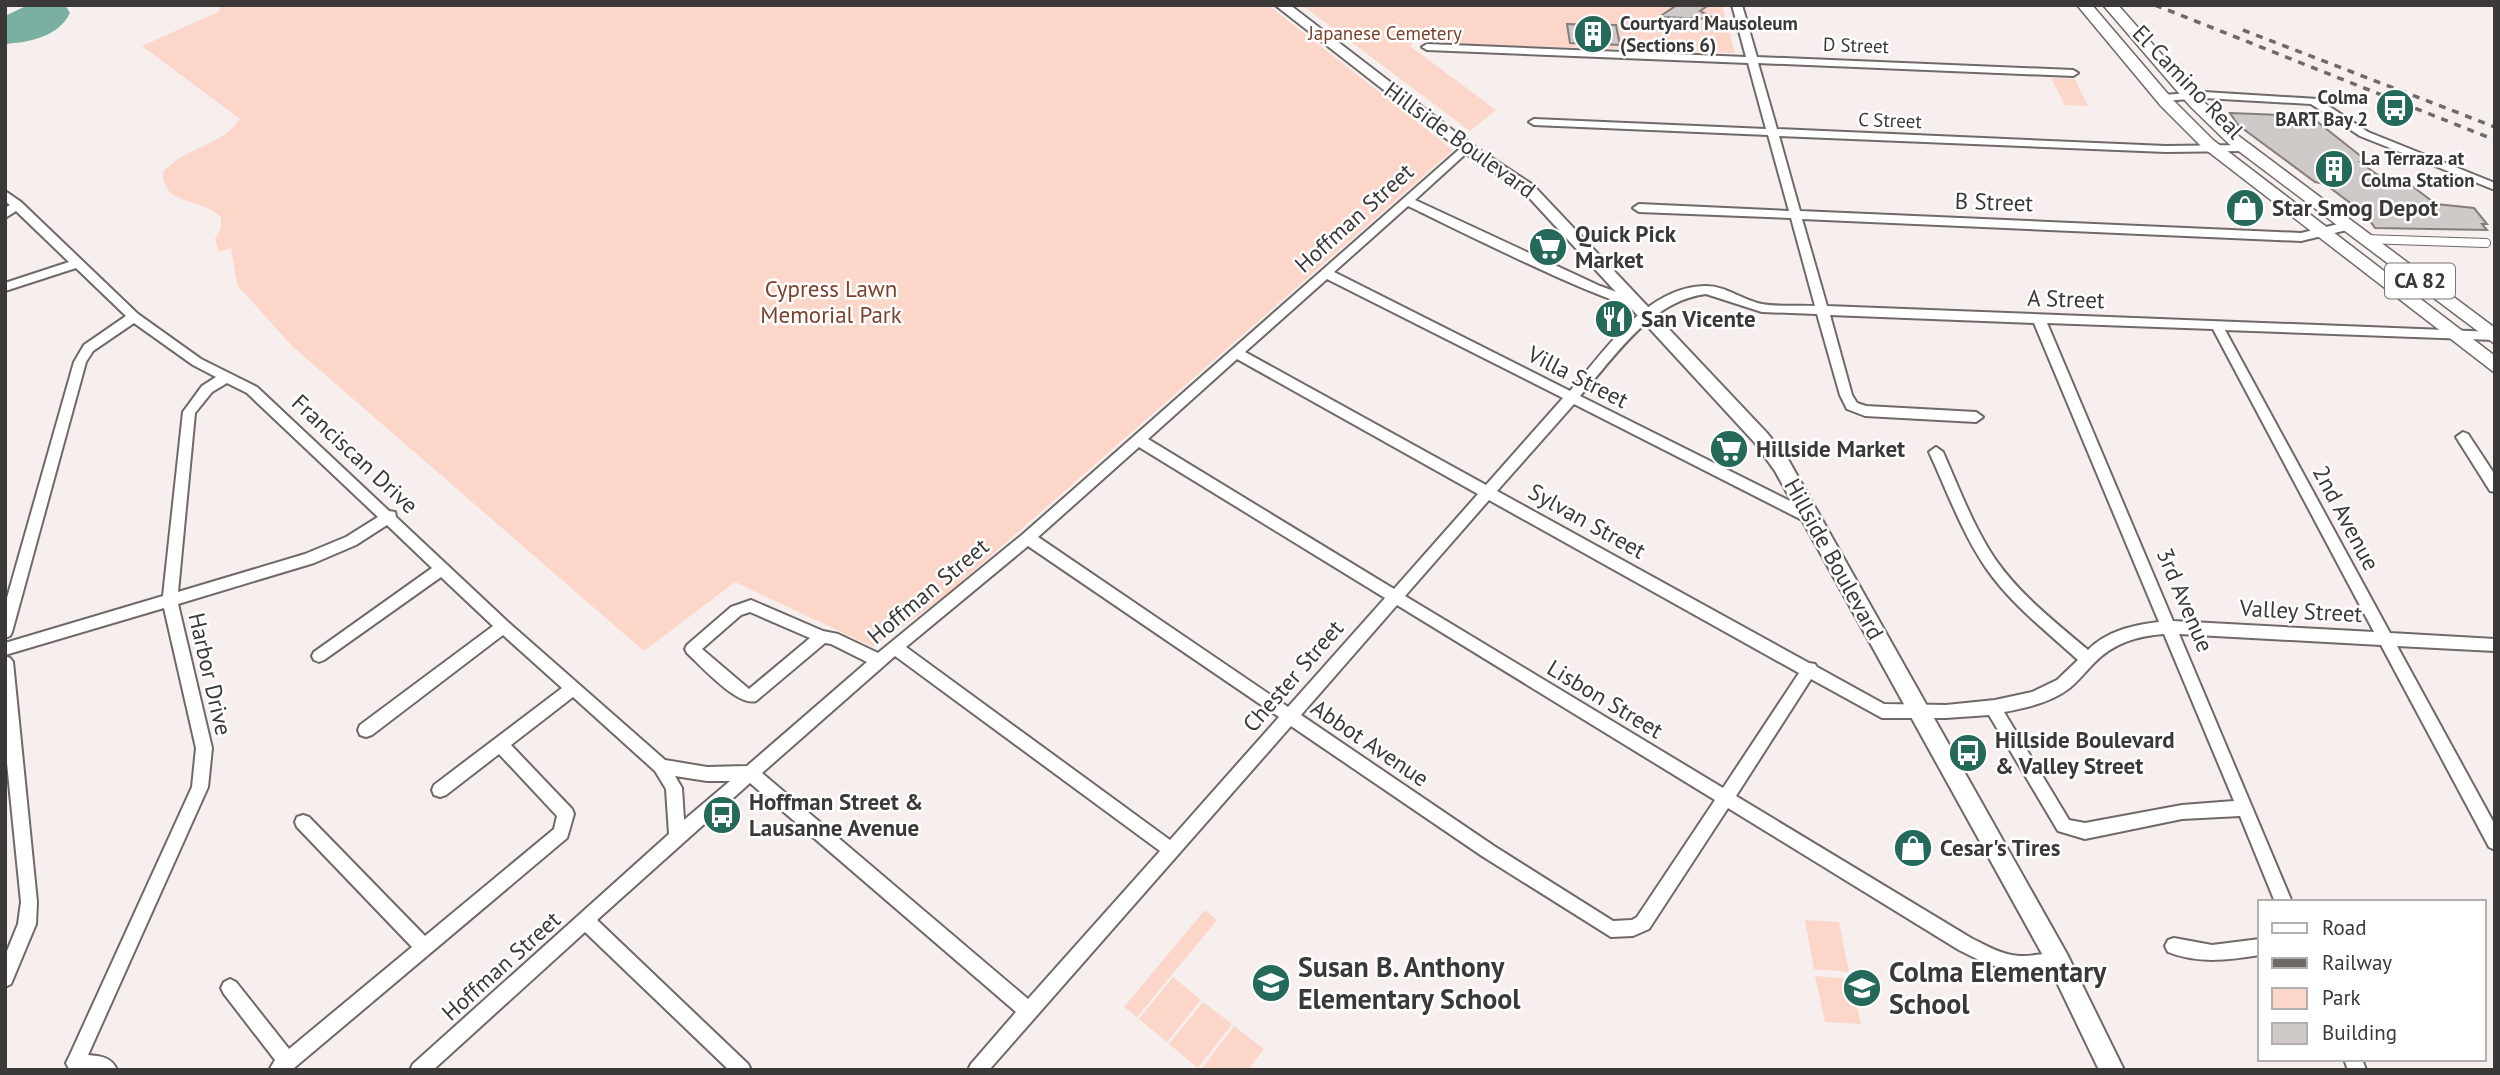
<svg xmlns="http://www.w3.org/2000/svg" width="2500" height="1075" font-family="'PT Sans',sans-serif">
<rect width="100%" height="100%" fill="#f6efed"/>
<g fill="#fcd6c8">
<path d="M 222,5 L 1268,5 L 1453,150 L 944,597 L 873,647 L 735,582 L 644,651 L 292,346 L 237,285 L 231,248 L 219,252 L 215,239 L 221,228 L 221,217 C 202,197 162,207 163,172 C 187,146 222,146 240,119 L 142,46 L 218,12 Z"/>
<path d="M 1302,5 L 1722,5 L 1735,53 L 1442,43 L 1419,38 L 1410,46 L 1496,110 L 1470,131 Z"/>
<path d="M 2051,78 L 2075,79 L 2088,106 L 2065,105 Z"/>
<path d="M 1205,910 L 1217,920 L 1137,1017 L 1124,1007 Z"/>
<path d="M 1805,920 L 1839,922 L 1849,972 L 1814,969 Z"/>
<path d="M 1815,976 L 1851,979 L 1861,1024 L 1825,1022 Z"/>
<path d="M 1173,977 L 1201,1000 L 1167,1042 L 1139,1019 Z"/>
<path d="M 1203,1002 L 1232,1024 L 1198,1068 L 1169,1044 Z"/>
<path d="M 1234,1026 L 1264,1049 L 1248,1070 L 1201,1070 Z"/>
</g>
<path fill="#7aafa1" d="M 28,5 L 65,5 L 70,13 C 58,37 30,42 5,44 L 5,16 Z"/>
<g fill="#cfc9c7" stroke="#847e7c" stroke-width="2">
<path d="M 1677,5 L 1709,5 L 1700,11 L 1715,19 L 1659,17 Z"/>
<path d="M 1567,24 L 1616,25 L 1620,45 L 1570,43 Z"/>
<path d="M 2230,113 L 2310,116 L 2367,161 L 2360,162 L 2386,181 L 2400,177 L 2436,204 L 2474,208 L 2487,224 L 2482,224 L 2487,230 L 2375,228 L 2366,215 L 2325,184 L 2315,182 L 2238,125 Z"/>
</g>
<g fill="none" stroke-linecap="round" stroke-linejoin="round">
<g stroke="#6f6967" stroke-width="10">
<path id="pedestrian" d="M 2364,239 L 2486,243"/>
</g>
<g stroke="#6f6967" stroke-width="4">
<g id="minor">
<path d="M 1732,5 L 1742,5 L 1757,57 L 2073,70 L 2078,73 L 2073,76 L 1758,63 L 1777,129 L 2166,146 L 2244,145 L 2249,148 L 2244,151 L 2166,152 L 1779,136 L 1800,211 L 2301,233 L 2347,222 L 2353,226 L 2351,229 L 2301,241 L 1802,219 L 1827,306 L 2495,332 L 2495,340 L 2225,330 L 2390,633 L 2495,639 L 2495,651 L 2397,646 L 2495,825 L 2495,850 L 2489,847 L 2381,645 L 2179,634 L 2292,902 L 2275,902 L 2240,816 L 2182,819 L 2085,839 L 2058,831 L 1989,715 L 1946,718 L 1882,718 L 1811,679 L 1736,796 L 1971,938 C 1987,946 2002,955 2020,956 C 2034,957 2052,950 2065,956 L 2068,962 L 2065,968 L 2059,971 L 2019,973 L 1985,963 L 1959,950 L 1728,808 L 1649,929 L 1633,936 L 1611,937 L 1482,856 L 1291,726 L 989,1070 L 968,1070 L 971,1064 L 1016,1012 L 750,783 L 597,920 L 748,1064 L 751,1070 L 729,1070 L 585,932 L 433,1070 L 410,1070 L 413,1064 L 669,834 L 666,789 L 655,771 L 573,697 L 511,745 L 572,809 L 574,814 L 567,838 L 294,1068 L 269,1070 L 275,1060 L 224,994 L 221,988 L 224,982 L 230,979 L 236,982 L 289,1049 L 412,947 L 297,827 L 295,822 L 297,817 L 303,815 L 309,817 L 425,936 L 554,829 L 557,816 L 499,754 L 446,795 L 440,797 L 434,795 L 432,790 L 434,785 L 562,688 L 503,635 L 372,735 L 366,737 L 360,735 L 358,730 L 360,725 L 493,626 L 441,577 L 324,660 L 319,662 L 314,660 L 312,656 L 314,652 L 432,568 L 387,525 L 356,545 L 314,563 L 178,604 L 212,748 L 208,787 L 88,1055 C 100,1056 112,1057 117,1070 L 69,1069 L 66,1063 L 69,1057 L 192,787 L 196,748 L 164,608 L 5,655 L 5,643 L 163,596 L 183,412 L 202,386 L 216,377 L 193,365 L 134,323 L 93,351 L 86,362 L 12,632 L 10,636 L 5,638 L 5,605 L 74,362 L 84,345 L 126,316 L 76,268 L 5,291 L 5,283 L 69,262 L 16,211 L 5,218 L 5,208 L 10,205 L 5,201 L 5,191 L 21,202 L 138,314 L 201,359 L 257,387 L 389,511 L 395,512 L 396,517 L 508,622 L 665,760 L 707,767 L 747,766 L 867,662 L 831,644 L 825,643 L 756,701 C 738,707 701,666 687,653 L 685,649 L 687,645 L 731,607 L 751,600 L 823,631 L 838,634 L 878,653 L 1023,534 L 1463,146 L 1471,146 L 1472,148 L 1415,200 L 1600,286 L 1639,300 L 1641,303 L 1639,306 C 1616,310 1442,222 1408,206 L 1334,272 L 1570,391 C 1605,351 1647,286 1706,286 C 1726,286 1742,300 1762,304 C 1779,307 1798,305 1815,306 L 1791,218 L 1639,212 L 1633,208 L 1639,204 L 1789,211 L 1768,135 L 1534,125 L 1529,122 L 1534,119 L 1766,129 L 1748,63 L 1427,50 L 1422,47 L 1427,44 L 1746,57 ZM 1327,279 L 1563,398 L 1486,485 L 1245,352 ZM 1706,294 L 1762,312 L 1817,314 L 1840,395 L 1847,409 L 1865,416 L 1976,422 L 1983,417 L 1976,412 L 1866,406 L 1857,403 L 1852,395 L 1830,315 L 2034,323 L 2159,622 C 2133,625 2107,631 2088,650 C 2055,622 2020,595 1995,559 C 1973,526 1959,488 1943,452 L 1936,447 L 1929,452 C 1947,491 1962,533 1986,568 C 2011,604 2046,631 2078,660 L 2057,680 L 2032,692 L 1995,700 L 1946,705 L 1884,704 L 1817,667 L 1815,664 L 1809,663 L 1497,491 L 1574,404 L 1806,522 L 1816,522 L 1818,518 L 1816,514 L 1580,396 C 1615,357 1650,301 1706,294 ZM 2047,323 L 2213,329 L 2374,632 L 2173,621 ZM 1237,359 L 1478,494 L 1394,589 L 1148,439 ZM 227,383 L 247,393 L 378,517 L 346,537 L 305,554 L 178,592 L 195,413 L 212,392 ZM 1139,447 L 1385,598 L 1288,707 L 1038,537 ZM 1489,500 L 1799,673 L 1723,788 L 1405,596 ZM 1028,546 L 1279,717 L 1170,840 L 906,647 ZM 1397,605 L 1715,800 L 1637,917 L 1632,920 L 1613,921 L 1494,846 L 1301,715 ZM 750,612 L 810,638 L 749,689 L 702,649 L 741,615 ZM 2164,634 L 2234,801 L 2182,805 L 2085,823 L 2069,820 L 2004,712 C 2025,708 2049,703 2067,690 C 2077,683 2085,672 2094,663 C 2114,643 2137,636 2164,634 ZM 895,656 L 1160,851 L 1028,999 L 762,773 ZM 675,776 L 707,781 L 730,781 L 684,820 L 682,788 Z"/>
<path d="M 2204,92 L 2318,99 L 2368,132 L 2495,183 L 2495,190 L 2360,136 L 2311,104 L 2204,98 L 2163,101 L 2158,98 L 2163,95 Z"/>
<path d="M 2463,432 L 2468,434 L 2495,475 L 2495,492 L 2490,491 L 2456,437 Z"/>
<path d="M 5,656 L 10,658 L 13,662 L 37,902 L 36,924 L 11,984 L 5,987 L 5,956 L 18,924 L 21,902 L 5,743 Z"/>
<path d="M 2174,938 L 2212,945 L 2260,939 L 2260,955 C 2229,960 2198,964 2168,952 L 2165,946 L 2168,940 Z"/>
<path d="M 2344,1059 L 2362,1059 L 2366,1070 L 2348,1070 Z"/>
</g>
</g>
<g stroke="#6f6967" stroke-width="4">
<path id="secondary" d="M 1275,5 L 1290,5 L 1472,145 L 1533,185 L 1767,433 L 1789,461 L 2067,954 L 2124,1070 L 2099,1070 L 2051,970 L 1775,471 L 1755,443 L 1523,191 L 1462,151 Z"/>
</g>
<g stroke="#6f6967" stroke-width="3">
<g id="primary">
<path d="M 2077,5 L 2092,5 L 2173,100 L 2213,140 L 2495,356 L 2495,373 L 2201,146 L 2161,106 Z"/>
<path d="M 2103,5 L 2118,5 L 2202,100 L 2240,137 L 2495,328 L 2495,344 L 2228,143 L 2190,106 Z"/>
</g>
</g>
<use href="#pedestrian" stroke="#fff" stroke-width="8"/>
<use href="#minor" fill="#fff" fill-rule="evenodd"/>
<use href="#secondary" fill="#fff" fill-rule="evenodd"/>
<use href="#primary" fill="#fff" fill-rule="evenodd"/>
<g stroke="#6d6a68" stroke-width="3.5" stroke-dasharray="7 7" stroke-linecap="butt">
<path d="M 2155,5 L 2495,140"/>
<path d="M 2243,30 L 2495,127"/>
</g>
</g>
<defs>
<g id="building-disc" transform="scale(2.0125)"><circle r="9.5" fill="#25695b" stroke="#fff"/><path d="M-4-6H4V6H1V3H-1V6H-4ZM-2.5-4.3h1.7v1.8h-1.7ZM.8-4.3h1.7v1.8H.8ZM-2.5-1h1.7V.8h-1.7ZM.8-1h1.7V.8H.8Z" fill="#fff"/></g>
<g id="bus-disc" transform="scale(2.0125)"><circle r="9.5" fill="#25695b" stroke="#fff"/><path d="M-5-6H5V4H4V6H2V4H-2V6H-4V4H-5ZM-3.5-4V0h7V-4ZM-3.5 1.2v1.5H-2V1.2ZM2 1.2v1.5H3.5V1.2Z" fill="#fff"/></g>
<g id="shop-disc" transform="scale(2.0125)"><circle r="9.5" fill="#25695b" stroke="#fff"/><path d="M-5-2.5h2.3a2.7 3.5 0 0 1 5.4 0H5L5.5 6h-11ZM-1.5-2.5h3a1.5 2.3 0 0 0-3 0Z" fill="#fff"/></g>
<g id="supermarket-disc" transform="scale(2.0125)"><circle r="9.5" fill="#25695b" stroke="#fff"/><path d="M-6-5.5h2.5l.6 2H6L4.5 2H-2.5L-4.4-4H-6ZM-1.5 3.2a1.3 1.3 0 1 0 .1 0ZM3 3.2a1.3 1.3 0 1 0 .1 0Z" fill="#fff"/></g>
<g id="restaurant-disc" transform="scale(2.0125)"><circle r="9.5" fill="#25695b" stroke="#fff"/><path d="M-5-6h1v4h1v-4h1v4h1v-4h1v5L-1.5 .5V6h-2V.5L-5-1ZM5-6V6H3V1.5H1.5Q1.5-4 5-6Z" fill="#fff"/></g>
<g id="school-disc" transform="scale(2.0125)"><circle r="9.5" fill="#25695b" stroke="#fff"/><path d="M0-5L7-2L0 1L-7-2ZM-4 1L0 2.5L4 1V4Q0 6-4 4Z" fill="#fff"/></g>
</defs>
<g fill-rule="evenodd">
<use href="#building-disc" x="1593" y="34"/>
<use href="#bus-disc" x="2395" y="108"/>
<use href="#building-disc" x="2334" y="169"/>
<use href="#shop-disc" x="2245" y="208"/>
<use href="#supermarket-disc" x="1548" y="247"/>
<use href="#restaurant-disc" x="1614" y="319"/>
<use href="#supermarket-disc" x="1729" y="449"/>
<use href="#bus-disc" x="1968" y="753"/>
<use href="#bus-disc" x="722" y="815"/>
<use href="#shop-disc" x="1913" y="848"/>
<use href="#school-disc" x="1271" y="983"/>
<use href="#school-disc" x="1862" y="988"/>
</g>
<g text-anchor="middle" stroke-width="5" stroke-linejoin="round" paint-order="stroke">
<g font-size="19" font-weight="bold" fill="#3b3938" stroke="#fff" text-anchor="start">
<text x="1620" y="30">Courtyard Mausoleum<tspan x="1620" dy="22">(Sections 6)</tspan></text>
<text x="2368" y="104" text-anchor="end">Colma<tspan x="2368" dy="22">BART Bay 2</tspan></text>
<text x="2361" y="165">La Terraza at<tspan x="2361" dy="22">Colma Station</tspan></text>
</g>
<g font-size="19" fill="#7c412b" stroke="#fff">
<text x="1385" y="40">Japanese Cemetery</text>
</g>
<g font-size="19" fill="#3b3938" stroke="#fff">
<text transform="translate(1856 45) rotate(2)" y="7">D Street</text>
<text transform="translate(1890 120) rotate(2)" y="7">C Street</text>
</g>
<rect fill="#fff" stroke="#767474" stroke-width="2" x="2385" y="263.5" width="70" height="35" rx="5"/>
<g font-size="21" font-weight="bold" fill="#3b3938">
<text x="2420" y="288">CA 82</text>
</g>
<g font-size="23" fill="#3b3938" stroke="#fff">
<text transform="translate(2188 82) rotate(46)" y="8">El Camino Real</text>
<text transform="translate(1460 140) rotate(36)" y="8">Hillside Boulevard</text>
<text transform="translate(1994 202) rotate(2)" y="8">B Street</text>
<text transform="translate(1354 218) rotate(-42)" y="8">Hoffman Street</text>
<text transform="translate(2066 299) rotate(2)" y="8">A Street</text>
<text transform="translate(1578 377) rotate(27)" y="8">Villa Street</text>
<text transform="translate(355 454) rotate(43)" y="8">Franciscan Drive</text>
<text transform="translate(2346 518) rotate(62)" y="8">2nd Avenue</text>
<text transform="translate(1587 521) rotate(29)" y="8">Sylvan Street</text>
<text transform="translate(1834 559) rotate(61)" y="8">Hillside Boulevard</text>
<text transform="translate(928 591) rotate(-40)" y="8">Hoffman Street</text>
<text transform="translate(2185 600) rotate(67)" y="8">3rd Avenue</text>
<text transform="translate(2301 611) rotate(3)" y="8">Valley Street</text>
<text transform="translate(210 674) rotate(77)" y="8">Harbor Drive</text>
<text transform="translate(1293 676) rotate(-49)" y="8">Chester Street</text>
<text transform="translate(1605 699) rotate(31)" y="8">Lisbon Street</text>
<text transform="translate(1370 743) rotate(34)" y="8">Abbot Avenue</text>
<text transform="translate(501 966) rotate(-42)" y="8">Hoffman Street</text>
</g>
<g font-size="23" font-weight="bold" fill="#3b3938" stroke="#fff" text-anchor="start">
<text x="2272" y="216">Star Smog Depot</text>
<text x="1575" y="242">Quick Pick<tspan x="1575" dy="26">Market</tspan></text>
<text x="1641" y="327">San Vicente</text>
<text x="1756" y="457">Hillside Market</text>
<text x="1995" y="748">Hillside Boulevard<tspan x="1995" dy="26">&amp; Valley Street</tspan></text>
<text x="749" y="810">Hoffman Street &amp;<tspan x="749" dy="26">Lausanne Avenue</tspan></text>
<text x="1940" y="856">Cesar's Tires</text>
</g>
<g font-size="23" fill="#7c412b" stroke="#fff">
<text x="831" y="297">Cypress Lawn<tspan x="831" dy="26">Memorial Park</tspan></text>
</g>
<g font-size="28" font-weight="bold" fill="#3b3938" stroke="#fff" text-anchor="start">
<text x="1298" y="977">Susan B. Anthony<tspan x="1298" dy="32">Elementary School</tspan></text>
<text x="1889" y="982">Colma Elementary<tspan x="1889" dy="32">School</tspan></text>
</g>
</g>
<rect width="2500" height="1075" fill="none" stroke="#3b3938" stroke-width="14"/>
<rect x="2258" y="900" width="228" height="161" fill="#ffffff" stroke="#b1b0af" stroke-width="2"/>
<rect x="2272" y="923" width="35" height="10" fill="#ffffff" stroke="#b1b0af" stroke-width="2"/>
<text x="2322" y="935" font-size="21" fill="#3b3938">Road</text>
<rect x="2272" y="958" width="35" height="10" fill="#6d6a68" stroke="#b1b0af" stroke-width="2"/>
<text x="2322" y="970" font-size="21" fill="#3b3938">Railway</text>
<rect x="2272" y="988" width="35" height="21" fill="#fcd6c8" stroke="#b1b0af" stroke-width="2"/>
<text x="2322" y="1005" font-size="21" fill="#3b3938">Park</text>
<rect x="2272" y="1023" width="35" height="21" fill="#cfc9c7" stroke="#b1b0af" stroke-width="2"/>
<text x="2322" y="1040" font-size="21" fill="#3b3938">Building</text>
</svg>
